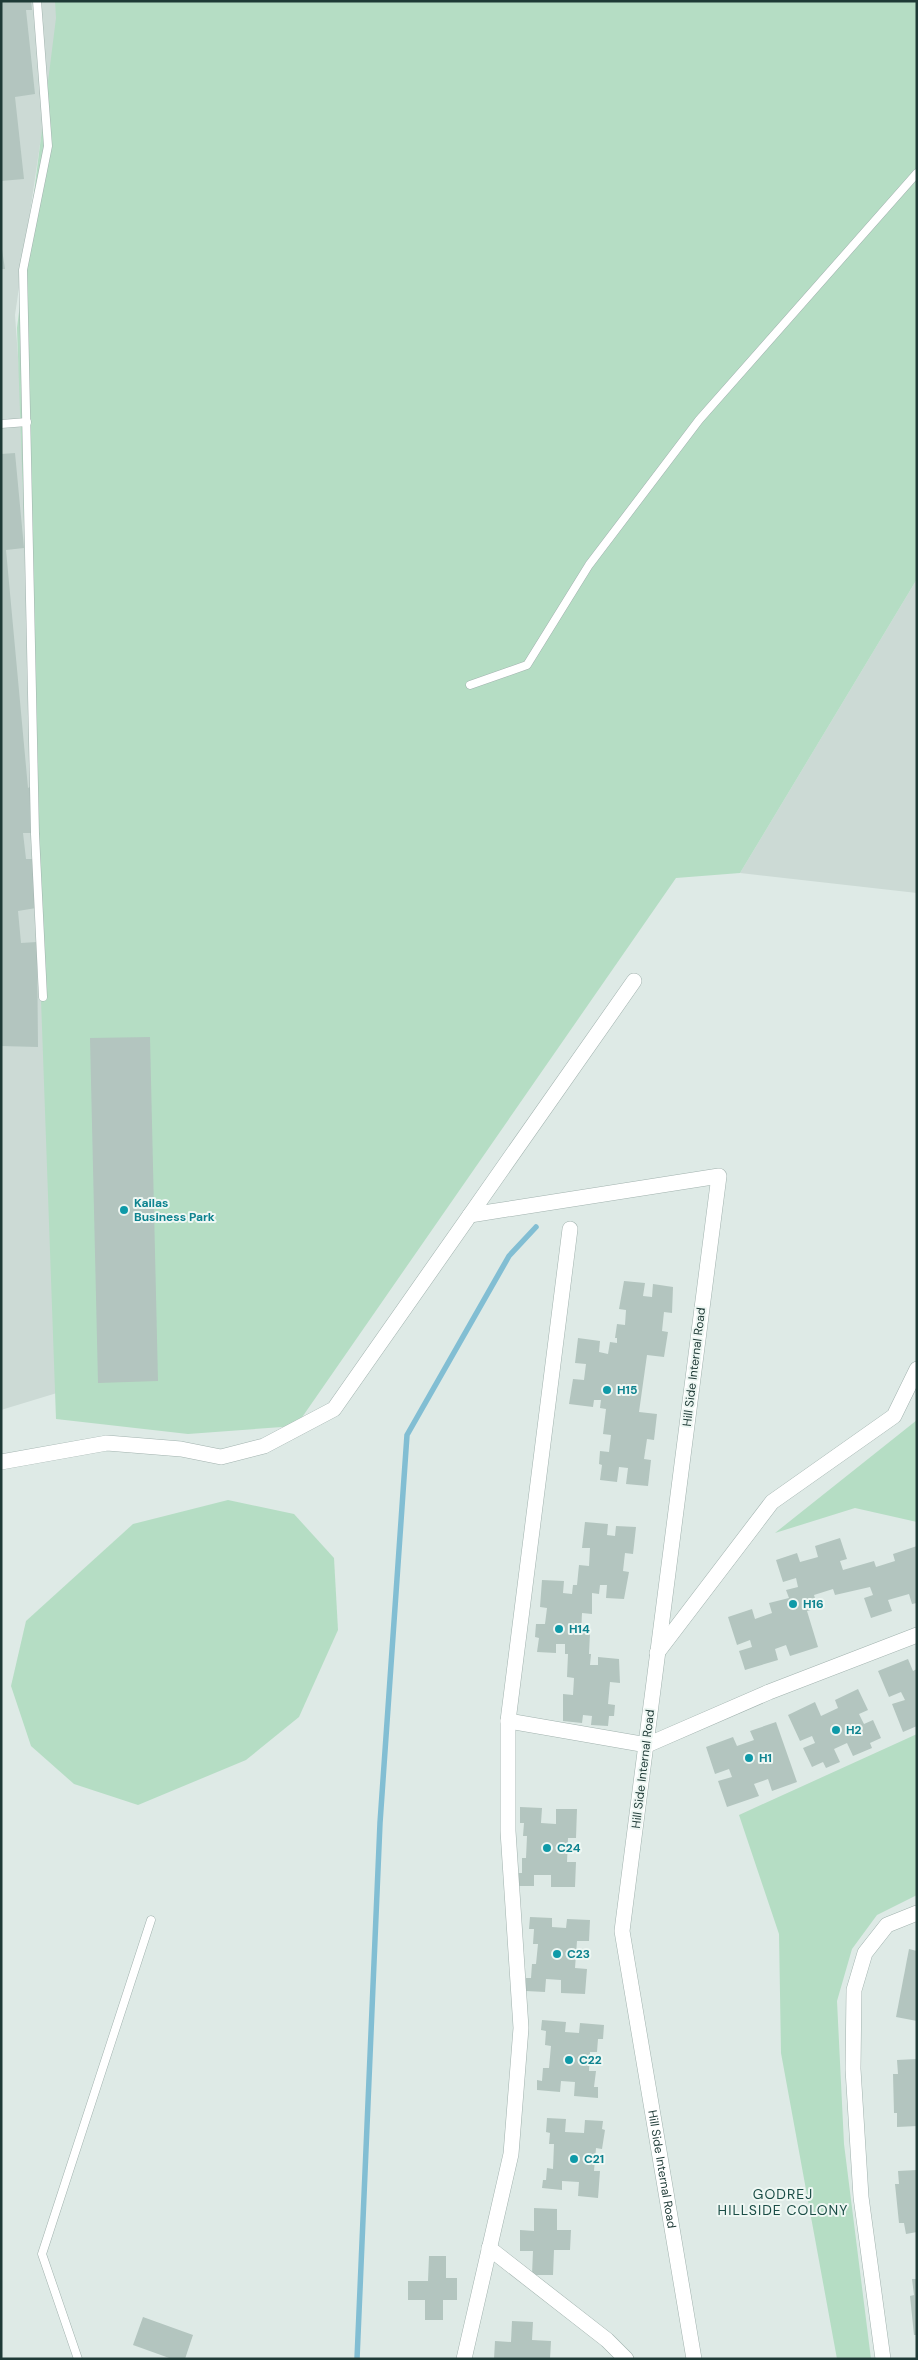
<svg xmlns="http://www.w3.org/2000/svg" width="918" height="2360" font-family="'DM Sans',sans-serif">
<rect width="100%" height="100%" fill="#deeae6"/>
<g fill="#ccdad5">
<path d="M 1,1 L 61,1 L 15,315 L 68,1057 L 70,1389 L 1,1410 Z"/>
<path d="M 917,579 L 917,893 L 740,873 Z"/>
</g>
<g fill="#b5ddc4">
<path d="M 55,1 L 917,1 L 917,579 L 740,873 L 676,878 L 296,1426 L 188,1434 L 56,1419 L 17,328 L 56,18 Z"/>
<path d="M 917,1420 L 917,1522 L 855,1508 L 775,1533 Z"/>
<path d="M 228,1500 L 294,1514 L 334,1558 L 338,1630 L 299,1717 L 246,1760 L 138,1805 L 74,1784 L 31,1746 L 11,1686 L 26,1621 L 133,1524 Z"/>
<path d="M 917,1734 L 917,1895 L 877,1915 L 852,1949 L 837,2001 L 844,2144 L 871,2359 L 837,2359 L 781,2053 L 779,1934 L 739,1815 Z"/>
</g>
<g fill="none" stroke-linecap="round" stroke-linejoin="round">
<path stroke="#82bed3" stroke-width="5.5" d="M 357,2359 L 380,1823 L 407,1435 L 509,1256 L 536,1227"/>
</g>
<g fill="#b3c5bf">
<path d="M 1,1 L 31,1 L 32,10 L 26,10 L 35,94 L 15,97 L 24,179 L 1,181 Z"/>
<path d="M 1,243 L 5,269 L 1,269 Z"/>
<path d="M 15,453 L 24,548 L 6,550 L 28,788 L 30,787 L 34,833 L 23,833 L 26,859 L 34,859 L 36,908 L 18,911 L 21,943 L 37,942 L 38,1047 L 1,1046 L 1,454 Z"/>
<path d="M 150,1037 L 158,1381 L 98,1383 L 90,1038 Z"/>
<path d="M 624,1281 L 645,1283 L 643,1296 L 652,1297 L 653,1284 L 673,1287 L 672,1313 L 664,1312 L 662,1331 L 668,1332 L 664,1357 L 647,1355 L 639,1412 L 657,1414 L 654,1440 L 647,1439 L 644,1459 L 651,1460 L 648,1486 L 626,1484 L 628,1468 L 619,1467 L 617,1482 L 600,1480 L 602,1465 L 599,1464 L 600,1451 L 609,1452 L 611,1435 L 603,1434 L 606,1409 L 600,1408 L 601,1400 L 594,1400 L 593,1407 L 569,1404 L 573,1379 L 584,1380 L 586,1364 L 575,1363 L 578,1338 L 600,1341 L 599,1352 L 608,1354 L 610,1342 L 617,1343 L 617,1338 L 615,1338 L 617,1324 L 625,1325 L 626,1310 L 619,1309 Z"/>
<path d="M 585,1522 L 608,1524 L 607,1535 L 615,1536 L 616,1526 L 636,1527 L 633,1554 L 625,1553 L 623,1571 L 629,1572 L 624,1599 L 606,1598 L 607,1585 L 600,1585 L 599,1594 L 592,1593 L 592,1614 L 582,1613 L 581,1633 L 590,1633 L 589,1654 L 591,1654 L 590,1665 L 598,1665 L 598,1657 L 619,1659 L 620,1683 L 610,1682 L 608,1704 L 615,1705 L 614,1716 L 609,1716 L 608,1726 L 591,1725 L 592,1716 L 583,1715 L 582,1723 L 563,1721 L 563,1694 L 573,1695 L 574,1678 L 567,1677 L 568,1654 L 565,1654 L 565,1644 L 556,1644 L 556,1653 L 537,1652 L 539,1638 L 535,1637 L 536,1624 L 545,1624 L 547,1608 L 540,1607 L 542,1580 L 564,1581 L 563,1593 L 572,1594 L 573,1585 L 577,1585 L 579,1565 L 589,1566 L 590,1548 L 582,1548 Z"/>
<path d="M 840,1538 L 847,1559 L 840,1561 L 843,1570 L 874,1561 L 876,1567 L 895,1561 L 893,1554 L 917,1546 L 917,1603 L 912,1604 L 909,1594 L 888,1600 L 892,1611 L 871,1618 L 864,1598 L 873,1595 L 870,1587 L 835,1595 L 833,1589 L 814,1595 L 818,1608 L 807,1611 L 818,1647 L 790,1656 L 786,1645 L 775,1649 L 778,1660 L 745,1670 L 739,1651 L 752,1647 L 750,1640 L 737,1645 L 728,1617 L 752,1609 L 755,1619 L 772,1613 L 769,1603 L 789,1598 L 786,1590 L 798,1587 L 796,1578 L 783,1582 L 776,1560 L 797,1553 L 800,1562 L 818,1557 L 815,1546 Z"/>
<path d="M 908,1659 L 913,1671 L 917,1669 L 917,1726 L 903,1732 L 892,1704 L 905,1700 L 901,1692 L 889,1697 L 878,1671 Z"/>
<path d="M 858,1689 L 868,1710 L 859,1714 L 864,1724 L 873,1720 L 881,1738 L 870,1743 L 872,1748 L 853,1756 L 847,1743 L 834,1749 L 840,1762 L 826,1768 L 823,1762 L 812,1767 L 803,1748 L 815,1743 L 812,1736 L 800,1741 L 788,1715 L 815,1702 L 821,1716 L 838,1708 L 835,1700 Z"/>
<path d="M 776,1722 L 797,1782 L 772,1791 L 768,1779 L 754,1784 L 759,1796 L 727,1807 L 718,1781 L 732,1777 L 729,1769 L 715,1774 L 706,1747 L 733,1737 L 737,1746 L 754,1740 L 750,1731 Z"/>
<path d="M 520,1807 L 542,1808 L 541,1823 L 556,1824 L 556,1809 L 577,1809 L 576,1838 L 568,1838 L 567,1862 L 576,1862 L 575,1887 L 551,1887 L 551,1875 L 534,1875 L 534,1886 L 518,1886 L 518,1873 L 522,1873 L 522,1858 L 526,1858 L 527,1836 L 523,1836 L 524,1823 L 520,1823 Z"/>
<path d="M 530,1917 L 552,1918 L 552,1927 L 566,1928 L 567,1919 L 590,1920 L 589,1941 L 577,1941 L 575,1968 L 587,1969 L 585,1994 L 561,1993 L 561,1980 L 546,1979 L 545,1992 L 526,1991 L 526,1978 L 531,1978 L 532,1964 L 536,1964 L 538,1944 L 533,1944 L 534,1929 L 529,1929 Z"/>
<path d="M 909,1949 L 917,1951 L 917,2021 L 896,2017 Z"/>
<path d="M 542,2020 L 566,2022 L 565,2032 L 579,2033 L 580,2023 L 604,2025 L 603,2039 L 598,2039 L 597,2052 L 590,2052 L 589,2071 L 596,2071 L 594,2087 L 598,2087 L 598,2098 L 574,2096 L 575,2082 L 561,2081 L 560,2092 L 537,2090 L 537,2080 L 542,2081 L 543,2068 L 549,2068 L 551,2046 L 545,2045 L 546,2031 L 541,2030 Z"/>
<path d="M 917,2059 L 917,2126 L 897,2127 L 897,2113 L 894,2113 L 893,2074 L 898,2074 L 897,2060 Z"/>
<path d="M 547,2118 L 566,2119 L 565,2132 L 584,2133 L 585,2120 L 603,2121 L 602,2129 L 605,2130 L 602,2149 L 596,2148 L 594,2171 L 600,2171 L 598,2198 L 578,2196 L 579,2182 L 562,2181 L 562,2190 L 542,2188 L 543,2180 L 546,2180 L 547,2168 L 553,2169 L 554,2144 L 549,2144 L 550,2133 L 546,2132 Z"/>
<path d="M 917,2170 L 917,2232 L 906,2234 L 904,2223 L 899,2223 L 895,2184 L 899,2184 L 898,2171 Z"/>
<path d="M 534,2208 L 557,2209 L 557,2230 L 571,2230 L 570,2250 L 554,2250 L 553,2275 L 532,2275 L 533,2251 L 520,2251 L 520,2230 L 534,2231 Z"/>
<path d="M 429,2256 L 446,2256 L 446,2278 L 457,2278 L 457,2300 L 443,2300 L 443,2320 L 425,2320 L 425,2300 L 408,2300 L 408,2281 L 428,2281 Z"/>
<path d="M 912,2279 L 917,2279 L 917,2335 L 914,2335 L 910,2296 L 914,2295 Z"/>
<path d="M 143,2317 L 193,2335 L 185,2359 L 172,2359 L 133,2345 Z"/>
<path d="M 512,2321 L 533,2322 L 532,2340 L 551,2341 L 550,2359 L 494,2359 L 495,2341 L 511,2342 Z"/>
</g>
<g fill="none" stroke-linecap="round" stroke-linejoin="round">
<g stroke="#a1b2ae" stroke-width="9">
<g id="lane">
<path d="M 37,1 L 48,146 L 23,270 L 35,834 L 43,997"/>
<path d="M 1,424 L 27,422"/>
<path d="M 470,685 L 527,665 L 589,565 L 699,420 L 917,173"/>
<path d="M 78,2359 L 42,2254 L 151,1920"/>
</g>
</g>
<g stroke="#a1b2ae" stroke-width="16">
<g id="street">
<path d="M 470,1215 L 634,981"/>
<path id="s1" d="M 1,1462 L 107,1443 L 181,1449 L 221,1457 L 264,1446 L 334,1409 L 470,1215 L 719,1176 L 622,1931 L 694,2359"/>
<path d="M 657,1653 L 772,1502 L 894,1416 L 917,1369"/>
<path d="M 508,1721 L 647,1745 L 769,1692 L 917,1635"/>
<path d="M 489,2248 L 607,2340 L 626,2359"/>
<path d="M 464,2359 L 511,2154 L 521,2028 L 508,1831 L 508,1721 L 570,1229"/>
<path d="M 883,2359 L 861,2197 L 853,2069 L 854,1990 L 865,1953 L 887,1925 L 917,1913"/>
</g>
</g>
<use href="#lane" stroke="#fff" stroke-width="8"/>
<use href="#street" stroke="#fff" stroke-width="15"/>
</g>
<g fill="#0f9aa8" stroke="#eef7f3" stroke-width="2">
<circle cx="124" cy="1210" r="5"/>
<circle cx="607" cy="1390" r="5"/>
<circle cx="793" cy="1604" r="5"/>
<circle cx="559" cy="1629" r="5"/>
<circle cx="836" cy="1730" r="5"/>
<circle cx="749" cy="1758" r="5"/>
<circle cx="547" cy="1848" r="5"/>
<circle cx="557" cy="1954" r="5"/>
<circle cx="569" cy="2060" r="5"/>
<circle cx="574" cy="2159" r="5"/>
</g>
<g text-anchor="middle" stroke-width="4" stroke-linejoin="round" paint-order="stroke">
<g font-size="12" font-weight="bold" fill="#0d838f" stroke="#eef7f3" text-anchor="start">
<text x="134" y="1207">Kailas<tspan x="134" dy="14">Business Park</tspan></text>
<text x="617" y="1394">H15</text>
<text x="803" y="1608">H16</text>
<text x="569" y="1633">H14</text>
<text x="846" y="1734">H2</text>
<text x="759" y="1762">H1</text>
<text x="557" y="1852">C24</text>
<text x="567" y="1958">C23</text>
<text x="579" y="2064">C22</text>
<text x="584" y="2163">C21</text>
</g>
<g font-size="12" fill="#1e3a36" stroke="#eef7f3">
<text transform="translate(694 1367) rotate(-83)" y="4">Hill Side Internal Road</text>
<text transform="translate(643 1769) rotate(-83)" y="4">Hill Side Internal Road</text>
<text dy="4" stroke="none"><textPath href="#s1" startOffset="1838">Hill Side Internal Road</textPath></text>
</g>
<g font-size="14" letter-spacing="1" fill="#1a4d46" stroke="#eef7f3">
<text x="783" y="2199">GODREJ<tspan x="783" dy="16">HILLSIDE COLONY</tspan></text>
</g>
</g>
<rect width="918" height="2360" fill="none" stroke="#1e3a36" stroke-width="5"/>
</svg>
